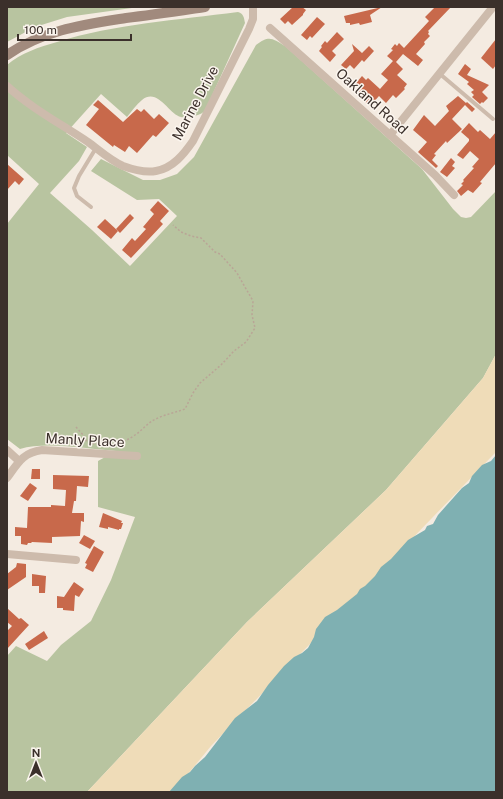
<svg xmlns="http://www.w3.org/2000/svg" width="503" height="799" font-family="'Public Sans',sans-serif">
<rect width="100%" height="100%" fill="#f4ebe1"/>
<g fill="#b8c4a0">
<path d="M 7,7 L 139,7 L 67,17 L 35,27 L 7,42 Z"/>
<path d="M 238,12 C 244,14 244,18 245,23 L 205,111 C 200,115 196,116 190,116 C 188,116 184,118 181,117 C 169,115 158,87 142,100 C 136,105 131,112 127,117 L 101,94 L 66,133 L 87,147 L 79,161 L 50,193 L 92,230 L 130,266 L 177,216 L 159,199 L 137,200 L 91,171 L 101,159 L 143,180 L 160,180 L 177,174 L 194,157 L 256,45 C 269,35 272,38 285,46 L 422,169 L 453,209 L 461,217 L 466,218 L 471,217 L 496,191 L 496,354 L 483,378 L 386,490 L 247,622 L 87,792 L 7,792 L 7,656 L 16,646 L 47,661 L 61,645 L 91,621 L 111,580 L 135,517 L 98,507 L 98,461 L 116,451 C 88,449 46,441 20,449 L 7,439 L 7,224 L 39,184 L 7,155 L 7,65 C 21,53 39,47 57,42 C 115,24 177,20 238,12 Z"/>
</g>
<path fill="#efdcb8" d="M 496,354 L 496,452 L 211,746 L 173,792 L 87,792 L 247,622 L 386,490 L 483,378 Z"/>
<path fill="#7fb0b2" d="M 496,455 L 496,792 L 169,792 L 182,777 L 190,772 L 195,766 L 205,757 L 235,718 L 257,701 L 268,685 L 284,666 L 294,657 L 302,653 L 308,648 L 314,637 L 316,629 L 325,617 L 337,610 L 357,594 L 360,589 L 365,586 L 375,576 L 381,567 L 391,559 L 408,540 L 425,530 L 427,526 L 433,524 L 438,515 L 462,488 L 469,483 L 472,476 L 482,465 L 491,461 Z"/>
<g fill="#c8694b">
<path d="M 293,7 L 302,7 L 306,10 L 303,14 L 303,15 L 292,25 L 288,21 L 285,24 L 280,19 Z"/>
<path d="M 382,7 L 370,15 L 372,22 L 360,25 L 359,23 L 350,25 L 350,23 L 346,23 L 344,16 Z"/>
<path d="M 435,7 L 451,7 L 428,31 L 429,32 L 428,34 L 430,36 L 424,42 L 425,44 L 416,54 L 423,60 L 418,66 L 403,54 L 396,62 L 403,69 L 397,75 L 407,84 L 404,88 L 405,89 L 396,98 L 393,95 L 386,103 L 379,96 L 370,106 L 361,98 L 362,97 L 359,94 L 359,91 L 362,88 L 356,83 L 362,76 L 366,80 L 368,78 L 380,89 L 388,80 L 381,74 L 393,61 L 387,56 L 393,50 L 391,49 L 395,44 L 397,46 L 399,43 L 404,48 L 429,21 L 425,17 Z"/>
<path d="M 317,17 L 325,24 L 312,38 L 310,36 L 307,40 L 301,35 Z"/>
<path d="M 337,32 L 344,39 L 332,51 L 336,55 L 330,62 L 319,51 L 322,47 L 321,46 L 325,41 L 327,43 Z"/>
<path d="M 496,39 L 496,65 L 493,69 L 481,58 Z"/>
<path d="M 352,44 L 362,53 L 369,46 L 374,51 L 364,62 L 362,60 L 354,69 L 350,65 L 346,69 L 341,65 L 354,51 Z"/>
<path d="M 465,64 L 471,69 L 467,75 L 489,85 L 482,92 L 488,98 L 483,103 L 482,102 L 480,104 L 472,97 L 474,95 L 471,92 L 474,90 L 467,84 L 469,82 L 458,74 Z"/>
<path d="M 458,96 L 466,103 L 467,102 L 475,109 L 472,112 L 465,105 L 452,119 L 462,129 L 447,143 L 446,141 L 434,154 L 436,155 L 432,160 L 438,166 L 436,168 L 418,152 L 427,142 L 413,130 L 424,115 L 435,126 L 449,111 L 446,106 Z"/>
<path d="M 98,100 L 123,122 L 137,109 L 141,112 L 144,109 L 154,119 L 159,114 L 169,123 L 156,137 L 153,135 L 137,153 L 129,146 L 125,152 L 114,145 L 113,147 L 86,125 L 99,109 L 93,105 Z"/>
<path d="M 469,123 L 478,132 L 480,130 L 490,139 L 496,132 L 496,163 L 480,182 L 482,183 L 473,193 L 468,190 L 461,196 L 457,191 L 463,185 L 461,184 L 464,181 L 463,180 L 474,168 L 472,167 L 479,159 L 470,151 L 463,159 L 457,155 L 469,141 L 469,139 L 461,132 Z"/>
<path d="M 451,158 L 455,162 L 452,166 L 455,168 L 447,177 L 440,172 Z"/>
<path d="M 7,164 L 24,179 L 19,185 L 15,181 L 7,190 Z"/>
<path d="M 158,201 L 169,211 L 160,221 L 163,224 L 131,258 L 122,250 L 132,238 L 135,241 L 146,229 L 143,227 L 154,214 L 150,210 Z"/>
<path d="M 130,214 L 134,218 L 120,233 L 116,229 Z"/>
<path d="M 105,219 L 118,231 L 111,239 L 97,227 Z"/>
<path d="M 32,469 L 40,469 L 40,479 L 31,479 Z"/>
<path d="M 53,475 L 89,476 L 88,487 L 77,486 L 76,501 L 74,501 L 72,513 L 84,513 L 84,522 L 81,521 L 80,536 L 52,537 L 52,543 L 32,542 L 31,543 L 28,543 L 27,545 L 21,544 L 21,536 L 15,536 L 15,527 L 27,528 L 28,507 L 51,507 L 51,505 L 65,506 L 66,490 L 53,489 Z"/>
<path d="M 30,483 L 37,488 L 28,501 L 20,496 Z"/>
<path d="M 103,513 L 122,521 L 121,523 L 123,523 L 121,529 L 119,529 L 119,530 L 108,527 L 108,529 L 99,527 Z"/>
<path d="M 84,535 L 95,541 L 90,549 L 79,543 Z"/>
<path d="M 94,546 L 104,552 L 93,572 L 85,568 L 87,564 L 85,563 Z"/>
<path d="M 17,563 L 26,564 L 26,577 L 7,590 L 7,574 L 16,567 Z"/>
<path d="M 32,574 L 46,576 L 45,593 L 39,593 L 39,586 L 32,586 Z"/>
<path d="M 74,582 L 84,589 L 79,597 L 75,595 L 74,611 L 63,610 L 63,608 L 57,608 L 57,596 L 64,597 Z"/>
<path d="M 7,608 L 19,619 L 21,618 L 29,625 L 7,649 L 7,631 L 12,626 L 7,622 Z"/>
<path d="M 44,631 L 48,638 L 29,650 L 25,644 Z"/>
</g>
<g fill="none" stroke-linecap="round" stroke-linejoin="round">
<path stroke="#b9a596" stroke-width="1.5" stroke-dasharray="2 2" stroke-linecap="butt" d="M 76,427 L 84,436 L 87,442 C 106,447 119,446 135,435 C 141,431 146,425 152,421 C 162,415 174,413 185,409 L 193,393 L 200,383 L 221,365 L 234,351 L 246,342 L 255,328 L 252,315 L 253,301 L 237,273 L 220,254 L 215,252 L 201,238 L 191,236 L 181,232 L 173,225"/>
<g stroke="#cdbbac" stroke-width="4">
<path d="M 440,74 L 493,119"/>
<path d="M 91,207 L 77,196 L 74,188 L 79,176 L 96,148"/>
</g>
<g stroke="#cdbbac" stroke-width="8">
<path d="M 270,28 L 435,175 L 454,195"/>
<path d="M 7,86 C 31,108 61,124 88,142 C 99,150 111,161 123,166 C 134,170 145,173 156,171 C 173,168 184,154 193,141 L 249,29 L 253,19 L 253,7"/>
<path d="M 390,135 L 493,7"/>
<path d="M 7,450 L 19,461"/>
<path d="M 7,478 C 18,463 22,453 42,450 L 137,456"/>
<path d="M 7,554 L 76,560"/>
</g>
<path stroke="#a18a7d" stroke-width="10" d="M 7,55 C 44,30 82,25 126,18 C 152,15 178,11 205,7"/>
</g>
<g text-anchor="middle" stroke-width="3" stroke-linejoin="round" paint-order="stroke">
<g font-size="14" fill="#3b302b" stroke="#fbf5ee">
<text transform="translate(372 101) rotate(42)" y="5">Oakland Road</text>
<text transform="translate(195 103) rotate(-62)" y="5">Marine Drive</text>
<text transform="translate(85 440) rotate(3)" y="5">Manly Place</text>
</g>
</g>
<rect width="503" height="799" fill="none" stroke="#3b302b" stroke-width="16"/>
<g transform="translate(36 763)" stroke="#fbf5ee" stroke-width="3" paint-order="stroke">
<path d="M0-3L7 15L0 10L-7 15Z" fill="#3b302b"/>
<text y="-6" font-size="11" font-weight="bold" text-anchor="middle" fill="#3b302b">N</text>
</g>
<path d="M18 34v6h113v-6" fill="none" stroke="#3b302b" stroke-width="2"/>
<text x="24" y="34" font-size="12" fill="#3b302b" stroke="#fbf5ee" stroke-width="3" paint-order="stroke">100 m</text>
</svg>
